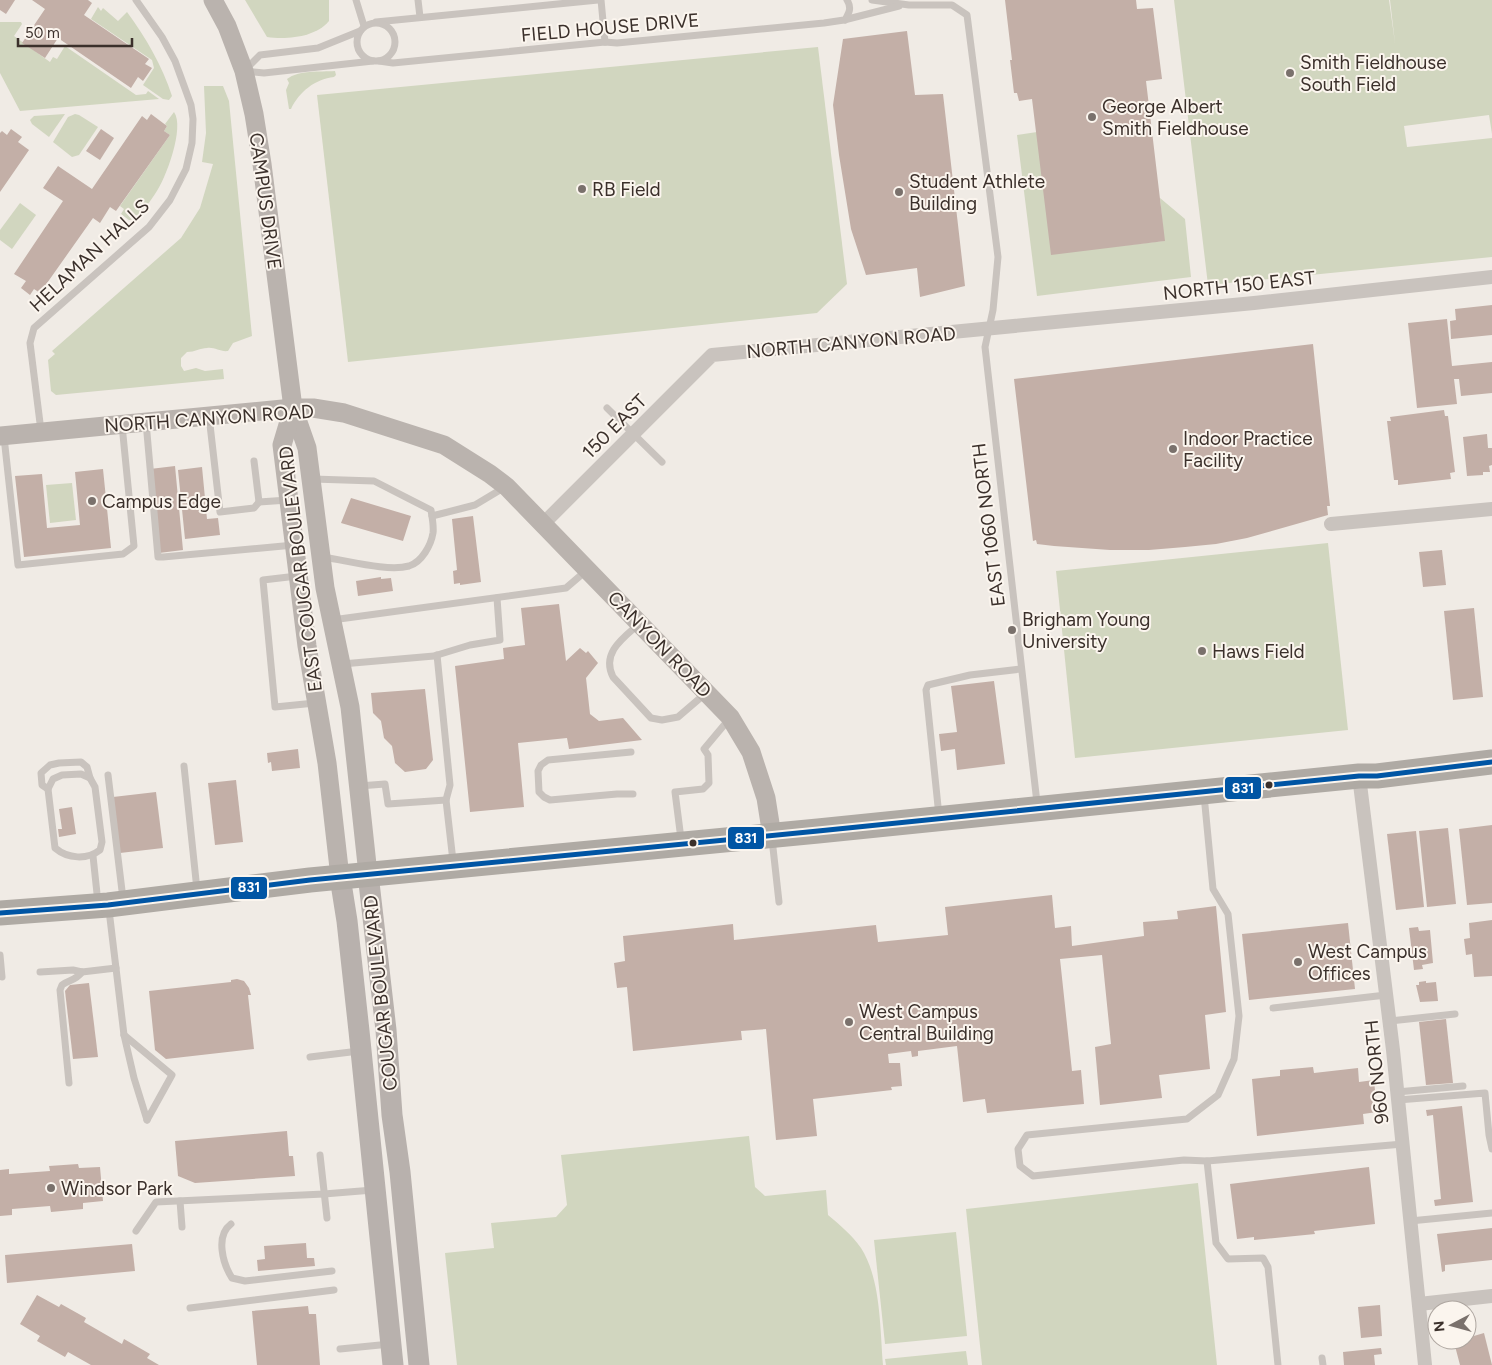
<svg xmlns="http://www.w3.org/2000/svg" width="1492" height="1365" font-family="Figtree,sans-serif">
<rect width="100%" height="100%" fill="#f0ebe5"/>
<g fill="#d1d6bf">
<path d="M 245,0 L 329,0 L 329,21 C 316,37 287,40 267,37 Z"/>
<path d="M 1174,0 L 1389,0 L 1395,43 L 1390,0 L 1492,0 L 1492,134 L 1489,115 L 1404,126 L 1407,147 L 1492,138 L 1492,257 L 1208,285 Z"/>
<path d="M 98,7 L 101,11 L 103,8 L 118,21 L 127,12 C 146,38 162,65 172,96 L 169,100 L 163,99 L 143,85 L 154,68 L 152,60 L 91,19 Z"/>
<path d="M 0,22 L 21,22 L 22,24 L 14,36 L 50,62 L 53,57 L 57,59 L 65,46 L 136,95 L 146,94 L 148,91 L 159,99 L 20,111 L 0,73 Z"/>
<path d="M 818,47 L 847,284 L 817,313 L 348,362 L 317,95 Z"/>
<path d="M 335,71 L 336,75 L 334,77 C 315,79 299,92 291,109 L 289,109 L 286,90 L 289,83 L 287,79 C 299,70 320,72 335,71 Z"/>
<path d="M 204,86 L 223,86 L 229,101 L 252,336 L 233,343 L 228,351 C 220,352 215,347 207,348 C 200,348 195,352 187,352 L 181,358 L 181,366 L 184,371 L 196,368 L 205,371 L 223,369 L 224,379 L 56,395 L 51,391 L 48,360 L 55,354 L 52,351 L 181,238 L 200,208 L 213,164 L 202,162 L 206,133 Z"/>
<path d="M 174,112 C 185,127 166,179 155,194 C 150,202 144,209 138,216 L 136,215 L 136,217 L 135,219 L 133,218 L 131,219 L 132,220 L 129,220 L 121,214 L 124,209 L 120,206 L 170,135 L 164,131 L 167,126 L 165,124 Z"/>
<path d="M 65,114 L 49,137 L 32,124 L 30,120 L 34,116 Z"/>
<path d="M 75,114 L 79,115 L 98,127 L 79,155 L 72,157 L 53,142 L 68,117 Z"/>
<path d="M 1037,132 L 1109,247 L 1164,241 L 1160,198 L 1185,219 L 1191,277 L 1037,296 L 1017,135 Z"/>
<path d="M 20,203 L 36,215 L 12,249 L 0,240 L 0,230 Z"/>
<path d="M 72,483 L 76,520 L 50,523 L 46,485 Z"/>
<path d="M 1328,543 L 1348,730 L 1075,758 L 1056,571 Z"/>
<path d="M 749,1136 L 755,1187 L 765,1196 L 826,1190 L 828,1215 C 840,1225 852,1235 861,1248 C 881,1279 880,1329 883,1365 L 457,1365 L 445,1253 L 494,1248 L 491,1223 L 556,1217 L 567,1205 L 561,1155 Z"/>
<path d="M 1198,1183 L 1217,1365 L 982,1365 L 966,1209 Z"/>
<path d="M 956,1232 L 967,1336 L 885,1344 L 874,1240 Z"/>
<path d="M 966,1351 L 968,1365 L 886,1365 L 885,1359 Z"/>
</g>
<g fill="#c3afa7">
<path d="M 0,0 L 15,0 L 6,14 L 0,10 Z"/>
<path d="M 32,0 L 88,0 L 92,3 L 84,15 L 149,59 L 145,64 L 152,68 L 143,81 L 138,77 L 131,88 L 58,38 L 45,58 L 22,43 L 45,9 Z"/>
<path d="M 1005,0 L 1136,0 L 1137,9 L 1153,8 L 1162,79 L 1146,81 L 1165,241 L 1051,255 L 1032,99 L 1019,101 L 1017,93 L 1014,93 L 1010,60 L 1012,60 Z"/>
<path d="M 907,31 L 915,95 L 943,94 L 965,286 L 920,297 L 917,268 L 866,275 L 851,229 L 839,155 L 833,105 L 843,39 Z"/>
<path d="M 151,114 L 167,126 L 164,131 L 170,135 L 116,211 L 110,207 L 100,223 L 93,218 L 40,293 L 34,289 L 30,295 L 21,288 L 26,281 L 14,274 L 63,201 L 43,188 L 58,166 L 92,189 L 142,116 L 147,120 Z"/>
<path d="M 11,129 L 22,137 L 18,142 L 29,150 L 0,192 L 0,133 L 2,131 L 7,135 Z"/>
<path d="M 101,129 L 114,138 L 100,160 L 86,151 Z"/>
<path d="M 1492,305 L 1492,335 L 1451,339 L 1450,321 L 1456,320 L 1455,309 Z"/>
<path d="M 1447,319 L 1452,366 L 1492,362 L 1492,393 L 1461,396 L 1459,379 L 1454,379 L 1457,404 L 1417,408 L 1408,323 Z"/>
<path d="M 1313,344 L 1330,506 L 1327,506 L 1328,515 L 1247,538 L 1216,544 L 1185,547 L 1149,550 L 1110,550 L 1054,546 L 1037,544 L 1036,540 L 1033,541 L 1014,379 Z"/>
<path d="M 1444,410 L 1445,416 L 1448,416 L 1455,472 L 1450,473 L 1451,479 L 1398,485 L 1398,480 L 1394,480 L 1387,421 L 1391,421 L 1390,417 Z"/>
<path d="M 1487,434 L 1488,448 L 1492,448 L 1492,465 L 1489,466 L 1490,472 L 1483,472 L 1483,475 L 1467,476 L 1463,437 Z"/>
<path d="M 175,466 L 183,550 L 159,553 L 150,469 Z"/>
<path d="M 202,467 L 207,519 L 218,518 L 220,535 L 185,539 L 178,470 Z"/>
<path d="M 103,469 L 111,548 L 24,557 L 15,476 L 42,474 L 47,528 L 80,525 L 75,472 Z"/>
<path d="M 351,498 L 411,516 L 403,541 L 341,523 Z"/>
<path d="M 473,516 L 481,582 L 460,585 L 460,583 L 454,584 L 453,571 L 457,570 L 452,519 Z"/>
<path d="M 1442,550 L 1446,585 L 1423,587 L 1419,552 Z"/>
<path d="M 381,577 L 381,579 L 391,578 L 393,591 L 358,596 L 356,581 Z"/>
<path d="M 559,604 L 566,661 L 580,648 L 586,653 L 588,651 L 598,663 L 586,678 L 590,714 L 599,721 L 623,718 L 642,740 L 569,749 L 567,738 L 518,743 L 524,807 L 470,812 L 455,666 L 504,659 L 503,648 L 525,645 L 521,608 Z"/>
<path d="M 1474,608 L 1483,697 L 1453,700 L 1444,611 Z"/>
<path d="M 994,681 L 1005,764 L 957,770 L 955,749 L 941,751 L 939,734 L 957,732 L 951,686 Z"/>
<path d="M 425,689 L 433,760 L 426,769 L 405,772 L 395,763 L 392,746 L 384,738 L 381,721 L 373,713 L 371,693 Z"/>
<path d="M 298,749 L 300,768 L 272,771 L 271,762 L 268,763 L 267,753 Z"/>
<path d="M 236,780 L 243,842 L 215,845 L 208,783 Z"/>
<path d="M 156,792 L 163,848 L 120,853 L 113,797 Z"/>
<path d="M 72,807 L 76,834 L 59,837 L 58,829 L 62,829 L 59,809 Z"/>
<path d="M 1492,825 L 1492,903 L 1467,905 L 1459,829 Z"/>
<path d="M 1448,828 L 1456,904 L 1427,907 L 1419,831 Z"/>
<path d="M 1416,831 L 1424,907 L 1396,910 L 1387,834 Z"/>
<path d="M 1052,895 L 1055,928 L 1071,926 L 1072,946 L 1144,936 L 1143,922 L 1178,919 L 1177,911 L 1216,906 L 1226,1012 L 1205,1015 L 1210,1069 L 1159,1075 L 1162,1098 L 1100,1105 L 1095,1047 L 1111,1044 L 1102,955 L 1060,959 L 1072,1071 L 1081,1070 L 1084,1104 L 987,1113 L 985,1099 L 963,1102 L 957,1046 L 918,1051 L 918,1056 L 912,1057 L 911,1051 L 888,1054 L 889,1063 L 900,1063 L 902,1086 L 891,1087 L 892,1090 L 813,1099 L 817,1136 L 776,1140 L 766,1029 L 741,1031 L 742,1040 L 633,1051 L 627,987 L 617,988 L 614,963 L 625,961 L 623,936 L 733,924 L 734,940 L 876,925 L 878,942 L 948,935 L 945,907 Z"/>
<path d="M 1492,920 L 1492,976 L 1474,977 L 1472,954 L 1466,955 L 1464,939 L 1470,938 L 1469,923 Z"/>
<path d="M 1348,923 L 1355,989 L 1249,1000 L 1242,934 Z"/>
<path d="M 1418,927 L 1419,931 L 1430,930 L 1433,963 L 1422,965 L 1423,969 L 1414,970 L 1409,928 Z"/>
<path d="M 237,979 L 244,981 L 249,988 L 251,995 L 248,995 L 254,1049 L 166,1059 L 155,1050 L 149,991 L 231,982 L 231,980 Z"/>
<path d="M 1426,981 L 1426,983 L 1436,982 L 1438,1001 L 1420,1002 L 1416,985 L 1419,985 L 1419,982 Z"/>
<path d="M 89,983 L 98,1057 L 73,1059 L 65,991 L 70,985 Z"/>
<path d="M 1446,1019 L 1453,1083 L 1426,1085 L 1419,1022 Z"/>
<path d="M 1313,1067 L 1314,1073 L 1358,1068 L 1359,1082 L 1374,1080 L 1377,1112 L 1363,1114 L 1364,1124 L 1257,1136 L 1252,1079 L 1280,1076 L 1280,1070 Z"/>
<path d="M 1462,1106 L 1473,1202 L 1435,1206 L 1434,1200 L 1441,1199 L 1433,1115 L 1427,1116 L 1426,1110 Z"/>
<path d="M 287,1131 L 289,1156 L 293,1156 L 295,1176 L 195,1183 L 178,1176 L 175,1141 Z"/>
<path d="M 78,1164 L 79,1168 L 100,1167 L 103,1201 L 83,1203 L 83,1209 L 51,1212 L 50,1206 L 12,1209 L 12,1215 L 0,1216 L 0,1170 L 9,1169 L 9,1174 L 50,1171 L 49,1166 Z"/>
<path d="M 1369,1167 L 1375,1224 L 1314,1231 L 1315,1234 L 1254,1240 L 1254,1237 L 1237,1239 L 1230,1184 Z"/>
<path d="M 1492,1228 L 1492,1260 L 1445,1265 L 1445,1271 L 1442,1272 L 1437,1234 Z"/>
<path d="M 306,1243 L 307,1258 L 314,1258 L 315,1266 L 258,1271 L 257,1260 L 265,1259 L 264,1246 Z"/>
<path d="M 132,1244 L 135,1271 L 7,1283 L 5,1255 Z"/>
<path d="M 37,1295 L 59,1307 L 61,1304 L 86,1318 L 84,1322 L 122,1344 L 124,1339 L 150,1354 L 147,1358 L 159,1365 L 91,1365 L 68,1352 L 65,1357 L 37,1341 L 40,1336 L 20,1324 Z"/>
<path d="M 1380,1305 L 1382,1336 L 1361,1338 L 1358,1307 Z"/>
<path d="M 308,1306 L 309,1314 L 316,1314 L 320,1365 L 257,1365 L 252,1311 Z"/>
<path d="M 1484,1333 L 1492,1365 L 1460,1365 L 1455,1346 L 1448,1348 L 1447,1343 L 1459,1340 L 1467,1340 L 1467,1338 Z"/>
<path d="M 1381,1348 L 1382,1354 L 1374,1355 L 1375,1365 L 1344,1365 L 1343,1352 Z"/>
</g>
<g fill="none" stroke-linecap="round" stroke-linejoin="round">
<g stroke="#c9c3be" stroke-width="7">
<path d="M 356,0 L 364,26"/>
<path d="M 418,0 L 420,17"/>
<path d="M 601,0 L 605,42"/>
<path d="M 872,0 L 909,5 L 952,5 L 967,15 L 998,257 L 993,310 L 985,347 L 1037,803"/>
<path d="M 845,20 C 849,13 852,8 847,0"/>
<path d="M 376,22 L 598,0"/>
<circle cx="376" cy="42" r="19"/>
<path d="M 379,61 L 393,63 L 605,42 L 617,43 L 824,23 L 844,20 L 899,6"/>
<path d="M 245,70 L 260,55 L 318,48 L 360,31"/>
<path d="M 245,71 L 264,73 L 373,61"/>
<path d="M 607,408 L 662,462"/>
<path d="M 209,416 L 220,512 L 254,508 L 259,502"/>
<path d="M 146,422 L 158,557 L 163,557 L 294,545"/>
<path d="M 41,431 L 30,343 L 34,328 L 149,227 L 170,200 L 186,169 L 192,143 L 193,119 L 191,105 L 175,61 L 162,37 L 136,0"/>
<path d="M 4,437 L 18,565 L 123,554 L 134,546 L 122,425"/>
<path d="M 254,461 L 259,502 L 288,500"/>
<path d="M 313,479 L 374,481 L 431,510 C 432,517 434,526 433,533 C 431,545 422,562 409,566 C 387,572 346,560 322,557"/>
<path d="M 432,516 L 475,505 L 505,487"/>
<path d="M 297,576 L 263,580 L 275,707 L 315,703"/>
<path d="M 332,620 L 566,588 L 587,570"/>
<path d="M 639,624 C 623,638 601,653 613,677 L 651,718 L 662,720 L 678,717 L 706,693"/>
<path d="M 437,655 L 450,785 L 446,800"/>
<path d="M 342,664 L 434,656 L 470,645 L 500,640 L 497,598"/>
<path d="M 631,752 L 548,760 L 541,765 L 538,771 L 539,792 L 544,797 L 550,800 L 617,794 L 633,794"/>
<path d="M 184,766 L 197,890"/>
<path d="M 81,774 L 90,778 L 95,787 L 102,842 L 100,850 C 87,860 68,859 55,848 L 48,789 L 53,779 L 62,775 Z"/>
<path d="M 108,775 L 123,899"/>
<path d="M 359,786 L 385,784 L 388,804 L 446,800 L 453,861"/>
<path d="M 48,789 L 42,785 L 41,773 L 50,765 L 59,763 L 81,762 L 87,767 L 90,778"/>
<path d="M 1204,795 L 1213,889 L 1228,914 L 1239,1016 L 1234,1059 L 1218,1095 L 1187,1119 L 1027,1135 L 1018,1149 L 1020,1166 L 1033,1176 L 1184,1160 L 1207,1161 L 1403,1144"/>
<path d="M 939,816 L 926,690 L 928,685 L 970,675 L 1021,669"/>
<path d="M 681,839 L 675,792 L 703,789 L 709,783 L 708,755 L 704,749 L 730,718"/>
<path d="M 772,839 L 779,902"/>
<path d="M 93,856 L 98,903"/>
<path d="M 109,910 L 124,1035 L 134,1078 L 147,1120"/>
<path d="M 0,955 L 2,977"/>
<path d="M 40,972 L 73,970 L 82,972 L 116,968"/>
<path d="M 1273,1008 L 1386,995"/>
<path d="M 1390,1021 L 1455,1014"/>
<path d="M 124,1035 L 172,1075 L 147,1120"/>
<path d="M 310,1057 L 359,1051"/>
<path d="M 69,1083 L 60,990 L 62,985 C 70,979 75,981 82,972"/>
<path d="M 1397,1092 L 1463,1086"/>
<path d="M 1398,1100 L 1485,1093 L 1489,1135 L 1492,1149"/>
<path d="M 320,1155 L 327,1218"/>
<path d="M 1207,1161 L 1216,1243 L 1228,1259 L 1263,1258 L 1268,1267 L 1278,1365"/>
<path d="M 180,1201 L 182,1227"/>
<path d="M 1410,1221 L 1492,1213"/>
<path d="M 231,1224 C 215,1236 223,1264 232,1278 L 245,1281 L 332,1271"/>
<path d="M 136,1231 L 156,1202 L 324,1194 L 373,1190"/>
<path d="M 190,1308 L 334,1290"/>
<path d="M 340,1349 L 390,1344"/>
<path d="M 1322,1358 L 1323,1365"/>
</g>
<g stroke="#c9c3be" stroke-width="14">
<path d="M 543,524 L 712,355 L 1254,303 L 1492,277"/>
<path d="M 1331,524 L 1492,509"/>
<path d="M 1359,776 L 1393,1050 L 1425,1365"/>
<path d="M 1419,1304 L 1492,1296"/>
</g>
<g stroke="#bab3ae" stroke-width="19">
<path d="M 213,0 L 227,26 L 244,71 L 254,114 L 262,164 L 293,408 L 307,448 L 325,588 L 350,707 L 368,874"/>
<path d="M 293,408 L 282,445 L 307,646 L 327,763 L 340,877"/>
<path d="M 0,436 L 293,408 L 313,408 L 344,413 L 444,445 L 490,474 L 507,487 L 730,717 L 751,752 L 766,798 L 772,836"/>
</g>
<g stroke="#b8b1ad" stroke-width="21">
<path d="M 368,874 L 386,1030 L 392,1115 L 400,1172 L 419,1365"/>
<path d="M 340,877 L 347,921 L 359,1031 L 393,1365"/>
</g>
<path stroke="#afaaa4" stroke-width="25" d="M 0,913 L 108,905 L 310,880 L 818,831 L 1359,776 L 1377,776 L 1492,762"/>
<g stroke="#fbf5ee" stroke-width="9">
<path id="bus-1" d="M 0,913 L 108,905 L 310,880 L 818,831 L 1359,776 L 1377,776 L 1492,762"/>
</g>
<use href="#bus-1" stroke="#0055a4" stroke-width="5"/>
</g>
<g fill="#7a716c" stroke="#fbf5ee" stroke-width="2">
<circle cx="1290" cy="73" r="5"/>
<circle cx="1092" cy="117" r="5"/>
<circle cx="582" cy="189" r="5"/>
<circle cx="899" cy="192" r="5"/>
<circle cx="1173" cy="449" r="5"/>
<circle cx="92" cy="501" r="5"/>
<circle cx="1012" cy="630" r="5"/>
<circle cx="1202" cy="651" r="5"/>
<circle cx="1298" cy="962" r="5"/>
<circle cx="849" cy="1022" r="5"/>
<circle cx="51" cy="1188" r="5"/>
</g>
<g fill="#3b302b" stroke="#fbf5ee" stroke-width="2">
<circle cx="1269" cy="785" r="4.5"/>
<circle cx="693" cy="843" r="4.5"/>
</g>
<g text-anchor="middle" stroke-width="4" stroke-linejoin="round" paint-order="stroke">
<g font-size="19" fill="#3b302b" stroke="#fbf5ee">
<text transform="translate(610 27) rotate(-5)" y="7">FIELD HOUSE DRIVE</text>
<text transform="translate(266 201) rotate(82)" y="7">CAMPUS DRIVE</text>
<text transform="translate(89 255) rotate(-43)" y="7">HELAMAN HALLS</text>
<text transform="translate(1239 285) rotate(-6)" y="7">NORTH 150 EAST</text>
<text transform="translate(851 342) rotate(-5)" y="7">NORTH CANYON ROAD</text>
<text transform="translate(209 418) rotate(-4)" y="7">NORTH CANYON ROAD</text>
<text transform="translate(614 426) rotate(-45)" y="7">150 EAST</text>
<text transform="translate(988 525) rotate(-97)" y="7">EAST 1060 NORTH</text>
<text transform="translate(300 569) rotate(-97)" y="7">EAST COUGAR BOULEVARD</text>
<text transform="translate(660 644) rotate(46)" y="7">CANYON ROAD</text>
<text transform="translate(380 993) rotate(-96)" y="7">COUGAR BOULEVARD</text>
<text transform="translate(1376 1072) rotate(-96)" y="7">960 NORTH</text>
</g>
<g font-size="19" fill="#3b302b" stroke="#fbf5ee" text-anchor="start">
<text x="1300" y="69">Smith Fieldhouse<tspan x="1300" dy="22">South Field</tspan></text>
<text x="1102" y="113">George Albert<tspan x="1102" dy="22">Smith Fieldhouse</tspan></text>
<text x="909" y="188">Student Athlete<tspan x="909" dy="22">Building</tspan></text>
<text x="592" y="196">RB Field</text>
<text x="1183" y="445">Indoor Practice<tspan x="1183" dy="22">Facility</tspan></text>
<text x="102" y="508">Campus Edge</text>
<text x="1022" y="626">Brigham Young<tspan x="1022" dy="22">University</tspan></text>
<text x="1212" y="658">Haws Field</text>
<text x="1308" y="958">West Campus<tspan x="1308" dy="22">Offices</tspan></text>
<text x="859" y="1018">West Campus<tspan x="859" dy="22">Central Building</tspan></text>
<text x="61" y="1195">Windsor Park</text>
</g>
</g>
<g stroke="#fbf5ee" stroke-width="2">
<rect x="1224" y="776" width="38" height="24" rx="5" fill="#0055a4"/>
<rect x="727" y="826" width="38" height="24" rx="5" fill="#0055a4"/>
<rect x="230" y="876" width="38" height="24" rx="5" fill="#0055a4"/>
</g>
<g font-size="14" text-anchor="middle" font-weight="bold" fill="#fff">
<text x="1243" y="793">831</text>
<text x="746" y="843">831</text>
<text x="249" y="892">831</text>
</g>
<g transform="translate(1452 1325) rotate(264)"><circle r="24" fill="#fbf5ee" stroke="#aea6a0"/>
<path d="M0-4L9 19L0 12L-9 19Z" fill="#7a716c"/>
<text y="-8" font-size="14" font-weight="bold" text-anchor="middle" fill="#3b302b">N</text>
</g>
<path d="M18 38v8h114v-8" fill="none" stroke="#3b302b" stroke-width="2.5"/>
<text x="25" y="38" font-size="15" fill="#3b302b" stroke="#fbf5ee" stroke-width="4" paint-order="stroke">50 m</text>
</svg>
